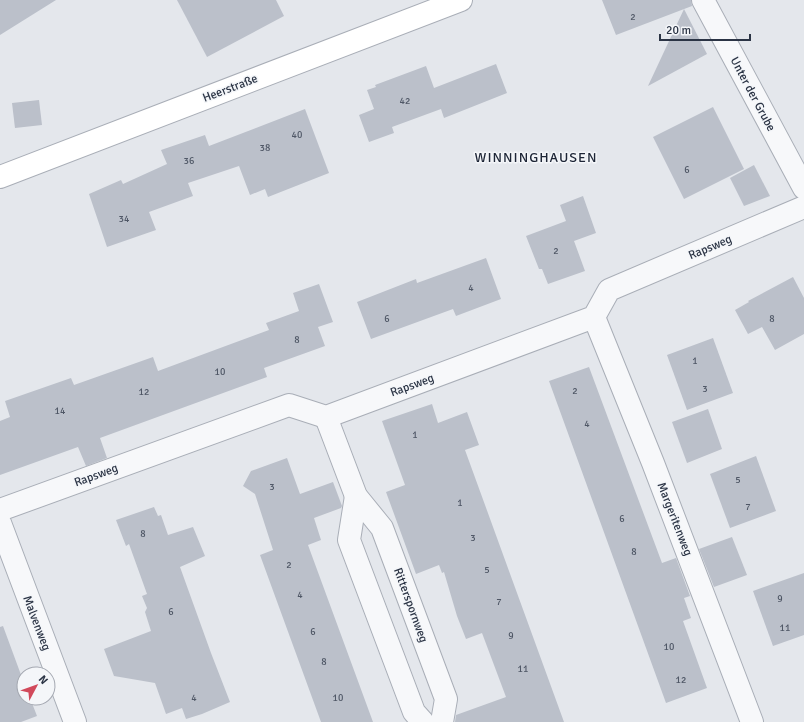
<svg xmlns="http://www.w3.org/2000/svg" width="804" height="722" font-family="Signika,sans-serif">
<rect width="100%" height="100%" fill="#e4e7ec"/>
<g fill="#bbc0ca">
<path d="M 0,0 L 56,0 L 0,35 Z"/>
<path d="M 177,0 L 276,0 L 284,16 L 207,57 Z"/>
<path d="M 602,0 L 691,0 L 692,6 L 616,35 Z"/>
<path d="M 684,9 L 707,54 L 648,86 Z"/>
<path d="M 496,64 L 507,93 L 444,118 L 441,109 L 392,127 L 394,133 L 369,142 L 359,115 L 374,109 L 367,90 L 376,87 L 375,85 L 426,66 L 434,88 Z"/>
<path d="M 39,100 L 42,125 L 15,128 L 12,103 Z"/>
<path d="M 713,107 L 744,169 L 684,199 L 653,137 Z"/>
<path d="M 305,109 L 329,173 L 268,197 L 265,189 L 250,195 L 239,166 L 188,183 L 193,196 L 149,212 L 156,230 L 107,247 L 89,194 L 121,180 L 123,184 L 167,164 L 161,150 L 205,135 L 209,146 Z"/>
<path d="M 754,165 L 770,196 L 744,206 L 730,178 Z"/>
<path d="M 583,196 L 596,233 L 574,241 L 585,271 L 548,284 L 542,269 L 539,269 L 526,236 L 566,221 L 560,205 Z"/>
<path d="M 486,258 L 501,299 L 456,316 L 453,309 L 371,339 L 357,302 L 416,279 L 417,283 Z"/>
<path d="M 793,277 L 804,298 L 804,334 L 775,350 L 762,327 L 748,334 L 735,310 L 749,302 L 748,301 Z"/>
<path d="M 319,284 L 333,322 L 318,327 L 325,346 L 264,368 L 267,377 L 100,438 L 107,458 L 86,466 L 78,447 L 0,475 L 0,421 L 10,417 L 5,401 L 71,378 L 74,385 L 153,357 L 158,371 L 269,330 L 266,323 L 299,311 L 293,293 Z"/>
<path d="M 713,338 L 733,393 L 687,410 L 667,355 Z"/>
<path d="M 589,367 L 662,563 L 676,558 L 690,596 L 684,598 L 691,618 L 683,621 L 707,688 L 666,703 L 549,381 Z"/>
<path d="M 432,404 L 438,423 L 467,412 L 479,445 L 465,450 L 564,722 L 455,722 L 456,715 L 506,697 L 482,633 L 466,639 L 457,616 L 444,572 L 442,573 L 439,565 L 416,574 L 386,492 L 405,485 L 382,421 Z"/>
<path d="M 708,409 L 722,449 L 687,463 L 672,422 Z"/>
<path d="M 756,456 L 776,511 L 730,528 L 710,474 Z"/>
<path d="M 287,458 L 300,494 L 333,482 L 342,506 L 341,508 L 314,518 L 321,540 L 308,545 L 373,722 L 321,722 L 260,555 L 273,550 L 255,494 L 243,486 L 251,471 Z"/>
<path d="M 154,507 L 158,516 L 161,515 L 168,535 L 193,527 L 205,556 L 180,567 L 211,653 L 230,702 L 202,714 L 186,719 L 182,708 L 166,714 L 155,683 L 114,676 L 104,649 L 151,631 L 145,612 L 147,608 L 142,596 L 147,594 L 129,544 L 126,546 L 116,520 Z"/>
<path d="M 732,537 L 747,575 L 714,587 L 699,549 Z"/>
<path d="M 804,573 L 804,635 L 773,646 L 753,591 Z"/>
<path d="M 3,626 L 24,683 L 24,698 L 30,698 L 37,716 L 21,722 L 0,722 L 0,627 Z"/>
</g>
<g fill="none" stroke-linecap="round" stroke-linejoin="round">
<g stroke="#a9aeb7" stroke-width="24">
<g id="street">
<path d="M 703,0 L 804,188"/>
<path d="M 594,317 L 653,463 L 752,722"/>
<path d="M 326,417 L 356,496 L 382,528 L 446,699 L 442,722"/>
<path d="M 356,496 L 349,540 L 414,712 L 423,722"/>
<path d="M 0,510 L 289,405 L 326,417 L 594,317 L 609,290 L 804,207"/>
<path d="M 0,523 L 75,722"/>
</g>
</g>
<g stroke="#a9aeb7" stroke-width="24">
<path id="secondary" d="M 0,177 L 461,0"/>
</g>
<use href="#street" stroke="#f7f8fa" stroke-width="22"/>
<use href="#secondary" stroke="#fff" stroke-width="22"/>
</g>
<g text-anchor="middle" stroke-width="3" stroke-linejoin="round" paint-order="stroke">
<g font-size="10" fill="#4f5766">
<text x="633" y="20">2</text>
<text x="405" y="104">42</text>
<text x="297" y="138">40</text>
<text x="265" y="151">38</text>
<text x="189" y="164">36</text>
<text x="687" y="173">6</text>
<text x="124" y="222">34</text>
<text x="556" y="254">2</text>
<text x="471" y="291">4</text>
<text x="387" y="322">6</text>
<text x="772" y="322">8</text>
<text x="297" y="343">8</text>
<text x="695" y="364">1</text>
<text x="220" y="375">10</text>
<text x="705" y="392">3</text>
<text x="575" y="394">2</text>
<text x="144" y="395">12</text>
<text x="60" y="414">14</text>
<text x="587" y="427">4</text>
<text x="415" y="438">1</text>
<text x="738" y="483">5</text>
<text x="272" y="490">3</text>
<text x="460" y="506">1</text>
<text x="748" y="510">7</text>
<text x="622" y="522">6</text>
<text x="143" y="537">8</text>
<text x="473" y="541">3</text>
<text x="634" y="555">8</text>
<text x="289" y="568">2</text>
<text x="487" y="573">5</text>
<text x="300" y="598">4</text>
<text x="780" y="602">9</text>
<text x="499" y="605">7</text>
<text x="171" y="615">6</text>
<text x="785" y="631">11</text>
<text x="313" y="635">6</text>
<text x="511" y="639">9</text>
<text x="669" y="650">10</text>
<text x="324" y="665">8</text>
<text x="523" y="672">11</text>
<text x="681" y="683">12</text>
<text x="194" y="701">4</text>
<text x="338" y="701">10</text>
</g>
<g font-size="12" fill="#2b3445" stroke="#f4f6f9">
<text transform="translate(230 88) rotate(-21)" y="4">Heerstraße</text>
<text transform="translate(753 94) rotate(62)" y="4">Unter der Grube</text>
<text transform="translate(710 247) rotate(-23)" y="4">Rapsweg</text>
<text transform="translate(412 385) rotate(-20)" y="4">Rapsweg</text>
<text transform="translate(96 475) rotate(-20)" y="4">Rapsweg</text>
<text transform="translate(675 519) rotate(69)" y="4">Margeritenweg</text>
<text transform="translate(411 605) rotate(70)" y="4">Ritterspornweg</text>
<text transform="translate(37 623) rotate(69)" y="4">Malvenweg</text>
</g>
<g font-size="14" letter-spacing="1" fill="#1d2536" stroke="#f4f6f9">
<text x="536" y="162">WINNINGHAUSEN</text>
</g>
</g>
<g transform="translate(36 686) rotate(49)"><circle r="19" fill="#f4f6f9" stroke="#a4a8b1"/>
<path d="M0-3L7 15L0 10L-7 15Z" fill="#d1495b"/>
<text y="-6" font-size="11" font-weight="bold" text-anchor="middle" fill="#2b3445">N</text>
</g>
<path d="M660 34v6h90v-6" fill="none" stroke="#2b3445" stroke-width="2"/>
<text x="666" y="34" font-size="12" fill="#2b3445" stroke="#f4f6f9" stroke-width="3" paint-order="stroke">20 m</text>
</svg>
